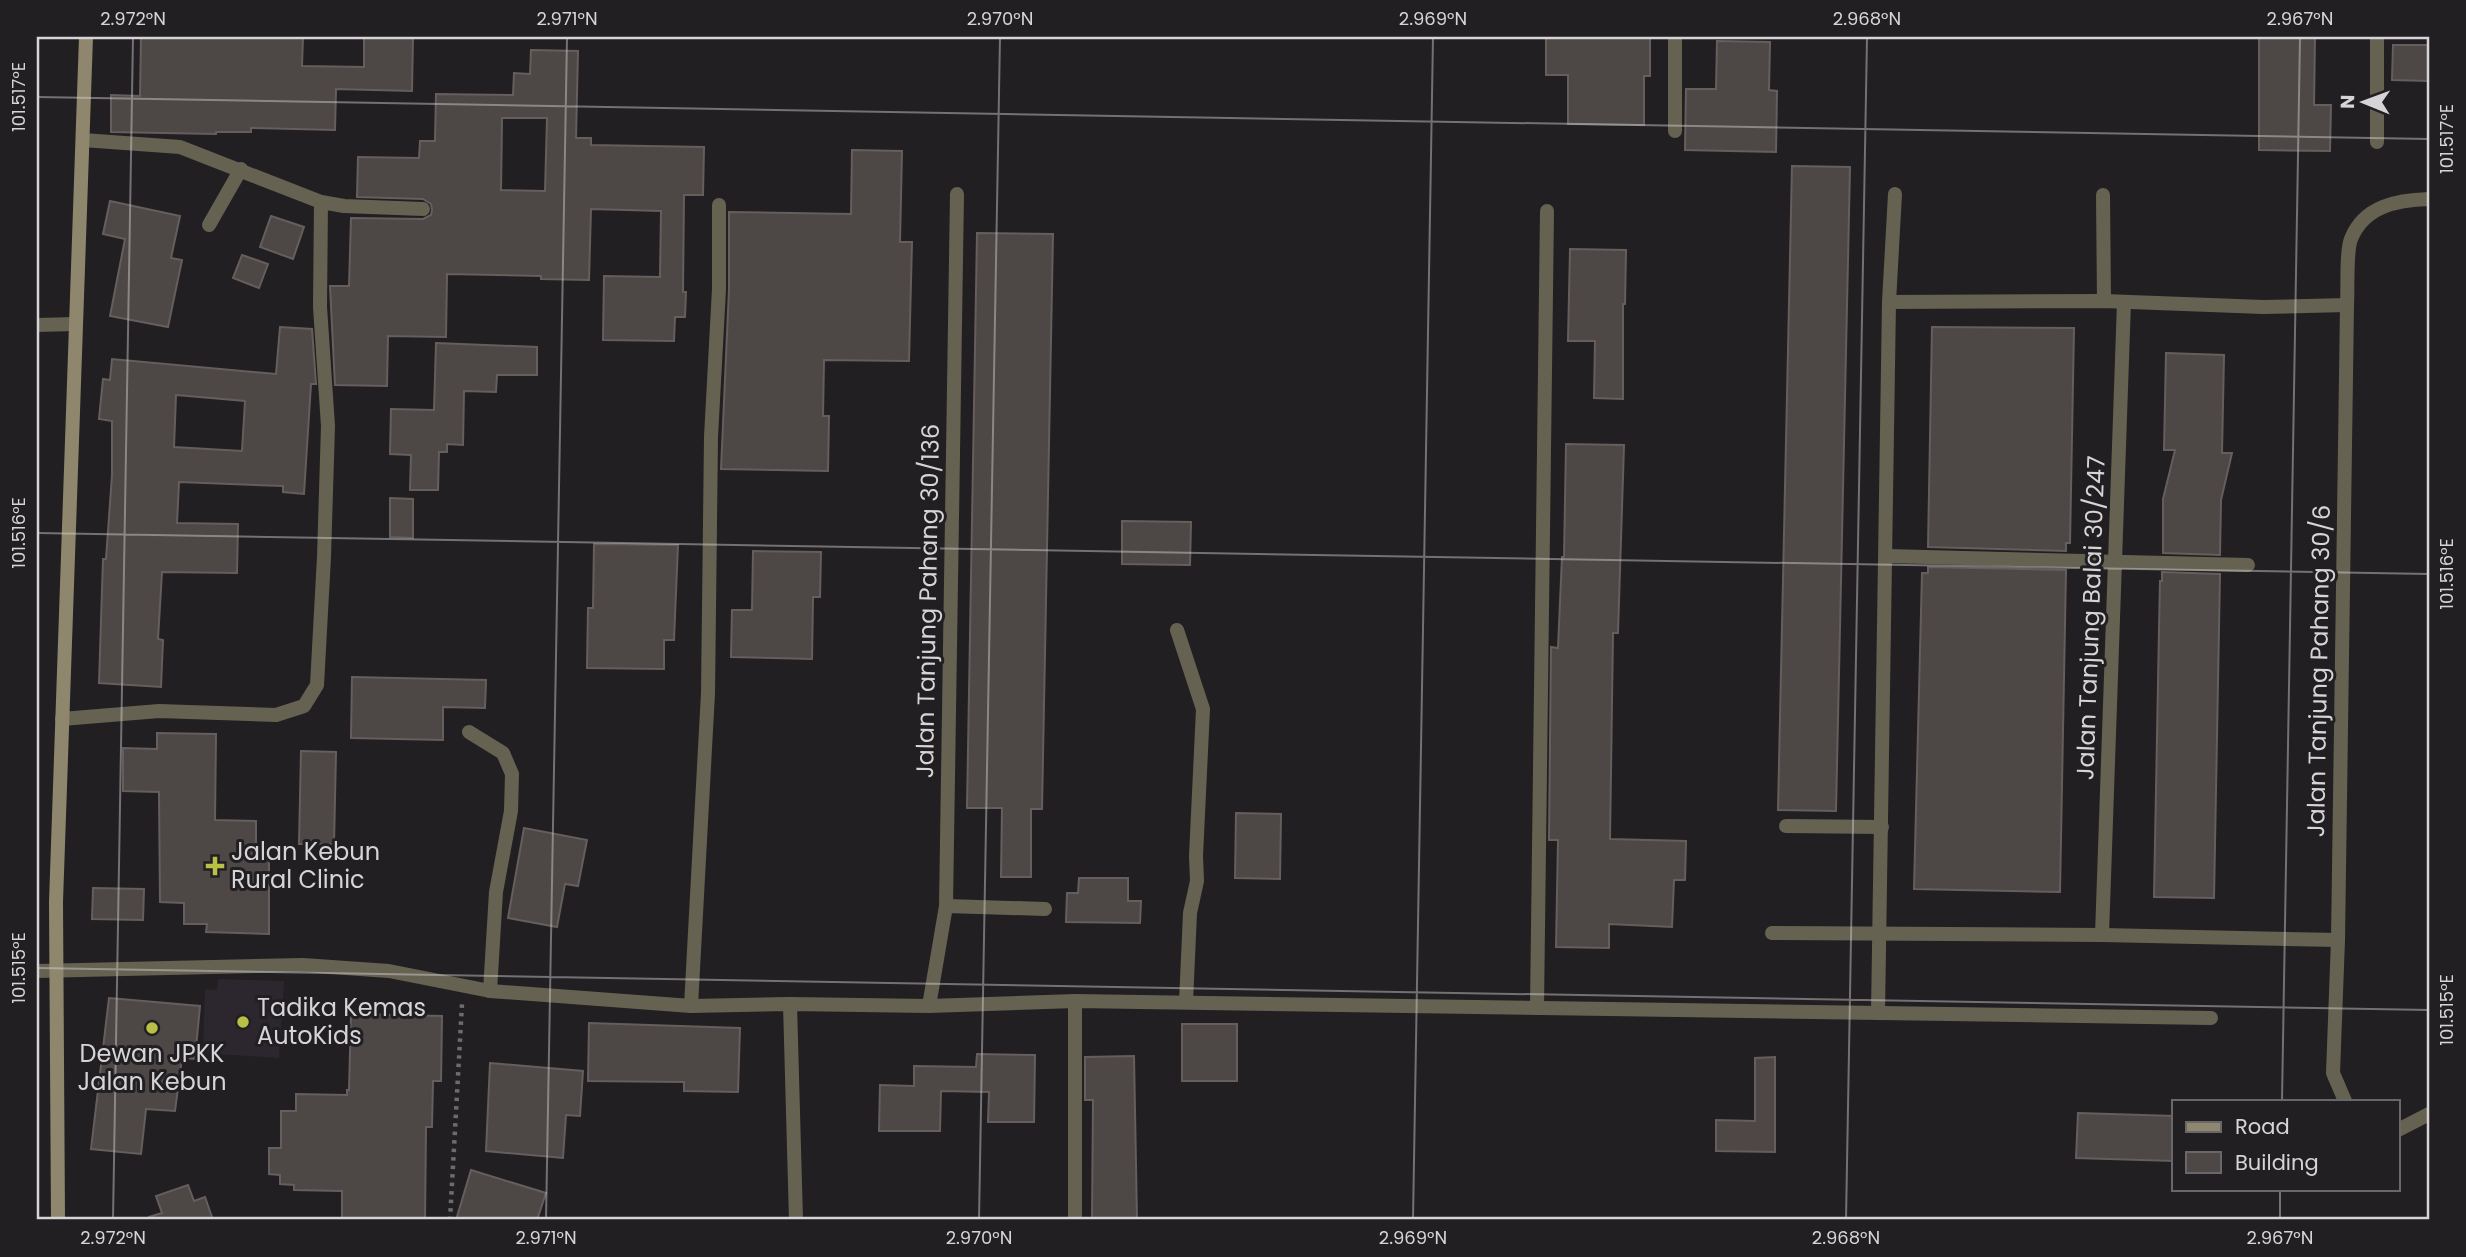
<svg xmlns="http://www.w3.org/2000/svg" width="2466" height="1257" font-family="Poppins,sans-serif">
<rect width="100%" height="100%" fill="#221f23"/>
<path fill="#2c272f" d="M 218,979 L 284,981 L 279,1058 L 203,1053 L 205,989 L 217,990 Z"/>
<g fill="#4d4746" stroke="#655e5d" stroke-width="2" fill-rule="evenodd">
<path d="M 141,37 L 303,37 L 302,66 L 364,67 L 364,37 L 413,37 L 412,91 L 336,89 L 335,130 L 251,128 L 251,132 L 216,132 L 216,134 L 111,132 L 111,95 L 140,96 Z"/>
<path d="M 1546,37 L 1650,37 L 1650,76 L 1644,76 L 1644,125 L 1568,124 L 1568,75 L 1546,75 Z"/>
<path d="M 2259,37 L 2315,37 L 2314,105 L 2331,105 L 2330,151 L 2259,150 Z"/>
<path d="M 1717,41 L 1770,42 L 1769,90 L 1777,91 L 1776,152 L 1685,150 L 1686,89 L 1716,89 Z"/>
<path d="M 2393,45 L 2429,45 L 2429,81 L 2392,80 Z"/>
<path d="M 531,50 L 578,51 L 576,138 L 591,138 L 591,145 L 704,147 L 703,195 L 684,195 L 683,292 L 686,292 L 685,317 L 675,317 L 674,341 L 603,340 L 604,276 L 660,277 L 661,211 L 591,209 L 589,280 L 541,279 L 541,276 L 447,274 L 446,337 L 388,336 L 387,386 L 335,385 L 330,286 L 349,286 L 351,218 L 423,219 L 431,215 L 432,210 L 431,204 L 423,199 L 357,197 L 358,157 L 419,158 L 420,141 L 435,141 L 436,94 L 513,95 L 514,73 L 530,74 ZM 502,118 L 547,118 L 545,191 L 501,190 Z"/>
<path d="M 852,150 L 902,151 L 900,242 L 912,242 L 909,361 L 824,360 L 823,416 L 829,416 L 828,471 L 721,469 L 729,289 L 729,212 L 851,214 Z"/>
<path d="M 1792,166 L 1850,167 L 1836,811 L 1778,810 Z"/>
<path d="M 110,201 L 180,216 L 171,258 L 182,260 L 168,327 L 110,316 L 125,239 L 103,234 Z"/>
<path d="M 271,216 L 304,227 L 293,259 L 260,247 Z"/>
<path d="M 977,233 L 1053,234 L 1042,809 L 1031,809 L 1031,877 L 1001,877 L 1002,808 L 967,808 Z"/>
<path d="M 1570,249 L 1626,250 L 1625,304 L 1623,304 L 1623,399 L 1594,398 L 1595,341 L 1568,341 Z"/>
<path d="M 242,255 L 268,264 L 259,288 L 233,278 Z"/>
<path d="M 280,327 L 312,329 L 316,384 L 311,384 L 304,494 L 283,492 L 283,486 L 179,482 L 177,523 L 238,524 L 237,573 L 162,572 L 158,639 L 163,640 L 161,687 L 99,683 L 103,559 L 106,559 L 112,475 L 112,421 L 99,419 L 103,379 L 110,380 L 112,359 L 276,374 ZM 176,395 L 245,401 L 242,451 L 174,447 Z"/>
<path d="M 1932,327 L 2074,328 L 2070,543 L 2066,543 L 2066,551 L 1928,547 Z"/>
<path d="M 436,343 L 537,347 L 537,375 L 497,375 L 496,392 L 464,391 L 463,445 L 447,444 L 447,452 L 439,452 L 438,490 L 410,490 L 411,455 L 390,454 L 391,409 L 434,410 Z"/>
<path d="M 2166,353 L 2224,355 L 2222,453 L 2232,453 L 2221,500 L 2220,555 L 2163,553 L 2163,499 L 2175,450 L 2164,450 Z"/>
<path d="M 1566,444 L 1624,445 L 1618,633 L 1613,633 L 1610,839 L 1686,841 L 1685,880 L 1674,880 L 1672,927 L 1609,924 L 1609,948 L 1556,947 L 1558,840 L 1549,840 L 1551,647 L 1558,648 L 1562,557 L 1564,557 Z"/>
<path d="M 390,498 L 413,499 L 413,538 L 390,537 Z"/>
<path d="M 1122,521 L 1191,522 L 1190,565 L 1122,564 Z"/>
<path d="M 594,544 L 678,545 L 674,640 L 664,640 L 664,669 L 587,668 L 588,608 L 593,608 Z"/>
<path d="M 753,551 L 821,552 L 820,597 L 813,597 L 812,659 L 731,657 L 732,610 L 752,610 Z"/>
<path d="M 1928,567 L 2066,570 L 2060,892 L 1914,889 L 1922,573 L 1928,573 Z"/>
<path d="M 2162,572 L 2220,574 L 2214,898 L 2154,897 L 2159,630 L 2160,581 L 2162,581 Z"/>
<path d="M 352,677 L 486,680 L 485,708 L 443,707 L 443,740 L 351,738 Z"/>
<path d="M 157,733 L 216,734 L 215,820 L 256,821 L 256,851 L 269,851 L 269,934 L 206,932 L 207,924 L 184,924 L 184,903 L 160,902 L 159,792 L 123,791 L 123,748 L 157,749 Z"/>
<path d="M 301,751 L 336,752 L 334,844 L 299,844 Z"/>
<path d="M 1236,813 L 1281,814 L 1280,879 L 1235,878 Z"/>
<path d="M 524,828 L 587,840 L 578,886 L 565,884 L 557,927 L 508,918 Z"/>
<path d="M 1079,878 L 1128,878 L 1128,901 L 1141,901 L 1140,923 L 1066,922 L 1067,893 L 1078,893 Z"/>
<path d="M 93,888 L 144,889 L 143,920 L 92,919 Z"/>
<path d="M 109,998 L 200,1006 L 195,1059 L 182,1058 L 175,1111 L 146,1109 L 141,1154 L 91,1149 Z"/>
<path d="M 351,1014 L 442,1016 L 441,1081 L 433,1081 L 432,1127 L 426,1127 L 425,1220 L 342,1220 L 342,1191 L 294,1190 L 294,1185 L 280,1184 L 280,1175 L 269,1174 L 269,1148 L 281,1148 L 281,1111 L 296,1111 L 296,1094 L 347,1095 L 347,1090 L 349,1090 Z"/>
<path d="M 589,1023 L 740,1028 L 738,1092 L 684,1091 L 684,1082 L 588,1081 Z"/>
<rect x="1182" y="1024" width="55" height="57"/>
<path d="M 977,1054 L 1035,1055 L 1034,1122 L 988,1122 L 989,1092 L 941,1091 L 940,1131 L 879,1131 L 880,1085 L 914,1086 L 914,1066 L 976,1067 Z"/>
<path d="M 1134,1056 L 1137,1220 L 1092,1220 L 1093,1100 L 1085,1100 L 1085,1057 Z"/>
<path d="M 1775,1057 L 1775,1152 L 1716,1151 L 1716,1120 L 1755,1121 L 1755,1058 Z"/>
<path d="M 490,1063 L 583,1071 L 580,1116 L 566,1115 L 563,1158 L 486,1151 Z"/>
<path d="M 2078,1113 L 2174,1116 L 2174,1161 L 2076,1158 Z"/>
<path d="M 471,1170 L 546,1193 L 537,1220 L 456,1220 Z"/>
<path d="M 188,1185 L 194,1201 L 205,1197 L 213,1220 L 150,1220 L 149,1217 L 162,1213 L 156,1196 Z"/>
</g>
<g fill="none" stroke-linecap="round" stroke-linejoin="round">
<path stroke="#6e6b6f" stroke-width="4.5" stroke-dasharray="3.5 5" stroke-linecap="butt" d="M 450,1220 L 462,1004"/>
<g stroke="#666252" stroke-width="14">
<path d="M 2103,195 L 2104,301"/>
<path d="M 37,325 L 75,324"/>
<path d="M 1886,556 L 2248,565"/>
<path d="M 469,732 L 503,753 L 512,774 L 511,811 L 496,892 L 490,991"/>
<path d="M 1537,1008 L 1547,211"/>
</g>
<g stroke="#666252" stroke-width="14">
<path d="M 2377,37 L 2377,142"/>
<path d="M 1675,131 L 1675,37"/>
<path d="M 83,140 L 180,147 L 321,202 L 344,206 L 423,209"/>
<path d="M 209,225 L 241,169"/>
<path d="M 1889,302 L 2104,301 L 2263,307 L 2347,305"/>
<path d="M 1177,630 L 1203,709 L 1196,856 L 1197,881 L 1190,913 L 1186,1002"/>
<path d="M 62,719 L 159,711 L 276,715 L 304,706 L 317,685 L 324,557 L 328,426 L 320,307 L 321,202"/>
<path d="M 1786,826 L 1882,827"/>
<path d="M 946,906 L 1045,909"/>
<path d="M 1772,933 L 2102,935 L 2338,940"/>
<path d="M 2102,935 L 2124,302"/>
<path d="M 37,971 L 303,965 L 389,971 L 490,991 L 691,1006 L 790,1004 L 929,1006 L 1075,1001 L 2211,1018"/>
<path d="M 1075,1001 L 1075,1220"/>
<path d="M 790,1004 L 796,1220"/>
<path d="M 691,1006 L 708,693 L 711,437 L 719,289 L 719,205"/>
<path d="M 929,1006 L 946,906 L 957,194"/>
<path d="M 1878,1013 L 1889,302 L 1895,194"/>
<path d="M 2345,1101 L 2333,1073 L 2338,940 L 2347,305 C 2348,289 2346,251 2351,239 C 2364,206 2397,200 2429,199"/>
<path d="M 2398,1130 L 2429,1114"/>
</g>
<path stroke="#8e876e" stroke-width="14" d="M 58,1220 L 56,902 L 86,37"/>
</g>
<path fill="none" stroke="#d6d4d7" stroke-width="2" stroke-opacity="0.45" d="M 37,97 L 2429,139M 37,533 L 2429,574M 37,968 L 2429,1010M 2282,1101 L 2300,37M 113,1220 L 133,37M 546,1220 L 567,37M 979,1220 L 1000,37M 1413,1220 L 1433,37M 1846,1220 L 1867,37M 2280,1220 L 2280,1189"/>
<g fill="#b9c046" stroke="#221f23" stroke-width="2.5">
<path d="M211.5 855.5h7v7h7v7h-7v7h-7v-7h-7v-7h7z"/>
<circle cx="243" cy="1022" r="7"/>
<circle cx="152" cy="1028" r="7"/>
</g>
<g text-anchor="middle" stroke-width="6" stroke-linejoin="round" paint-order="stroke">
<g font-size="24" fill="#d6d4d7" stroke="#221f23">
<text transform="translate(928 601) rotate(-89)" y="8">Jalan Tanjung Pahang 30/136</text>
<text transform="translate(2091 618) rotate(-88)" y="8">Jalan Tanjung Balai 30/247</text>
<text transform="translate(2319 671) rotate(-89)" y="8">Jalan Tanjung Pahang 30/6</text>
</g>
<g font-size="24" fill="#d6d4d7" stroke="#221f23" text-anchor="start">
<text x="231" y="860">Jalan Kebun<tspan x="231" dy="28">Rural Clinic</tspan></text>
<text x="257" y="1016">Tadika Kemas<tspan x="257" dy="28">AutoKids</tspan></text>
<text x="152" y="1062" text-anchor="middle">Dewan JPKK<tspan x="152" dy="28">Jalan Kebun</tspan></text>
</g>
</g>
<rect width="2466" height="1257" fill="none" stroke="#221f23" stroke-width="77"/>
<rect x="2172" y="1100" width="228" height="91" fill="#221f23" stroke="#6a676b" stroke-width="2"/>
<rect x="2186" y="1122" width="35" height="10" fill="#8e876e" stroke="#6a676b" stroke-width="2"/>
<text x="2235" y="1134" font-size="21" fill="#d6d4d7">Road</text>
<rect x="2186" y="1152" width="35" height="21" fill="#4d4746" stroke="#6a676b" stroke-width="2"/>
<text x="2235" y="1170" font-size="21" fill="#d6d4d7">Building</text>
<g transform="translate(2364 102) rotate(271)" stroke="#221f23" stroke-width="5" paint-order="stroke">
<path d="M0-5L12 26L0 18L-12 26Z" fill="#d6d4d7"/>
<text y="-10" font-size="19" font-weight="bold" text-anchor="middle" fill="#d6d4d7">N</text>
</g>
<rect x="38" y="38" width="2390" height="1180" fill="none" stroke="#d6d4d7" stroke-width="2.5"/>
<g font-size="18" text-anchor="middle" fill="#d6d4d7">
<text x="133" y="25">2.972°N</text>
<text x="567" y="25">2.971°N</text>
<text x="1000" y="25">2.970°N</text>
<text x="1433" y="25">2.969°N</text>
<text x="1867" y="25">2.968°N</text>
<text x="2300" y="25">2.967°N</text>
<text transform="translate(19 97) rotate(-90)" y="6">101.517°E</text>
<text transform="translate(2447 139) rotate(-90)" y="6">101.517°E</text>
<text transform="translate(19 533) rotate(-90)" y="6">101.516°E</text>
<text transform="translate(2447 574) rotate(-90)" y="6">101.516°E</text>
<text transform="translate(19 968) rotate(-90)" y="6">101.515°E</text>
<text transform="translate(2447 1010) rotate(-90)" y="6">101.515°E</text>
<text x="113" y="1244">2.972°N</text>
<text x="546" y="1244">2.971°N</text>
<text x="979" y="1244">2.970°N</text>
<text x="1413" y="1244">2.969°N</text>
<text x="1846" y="1244">2.968°N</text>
<text x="2280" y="1244">2.967°N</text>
</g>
</svg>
